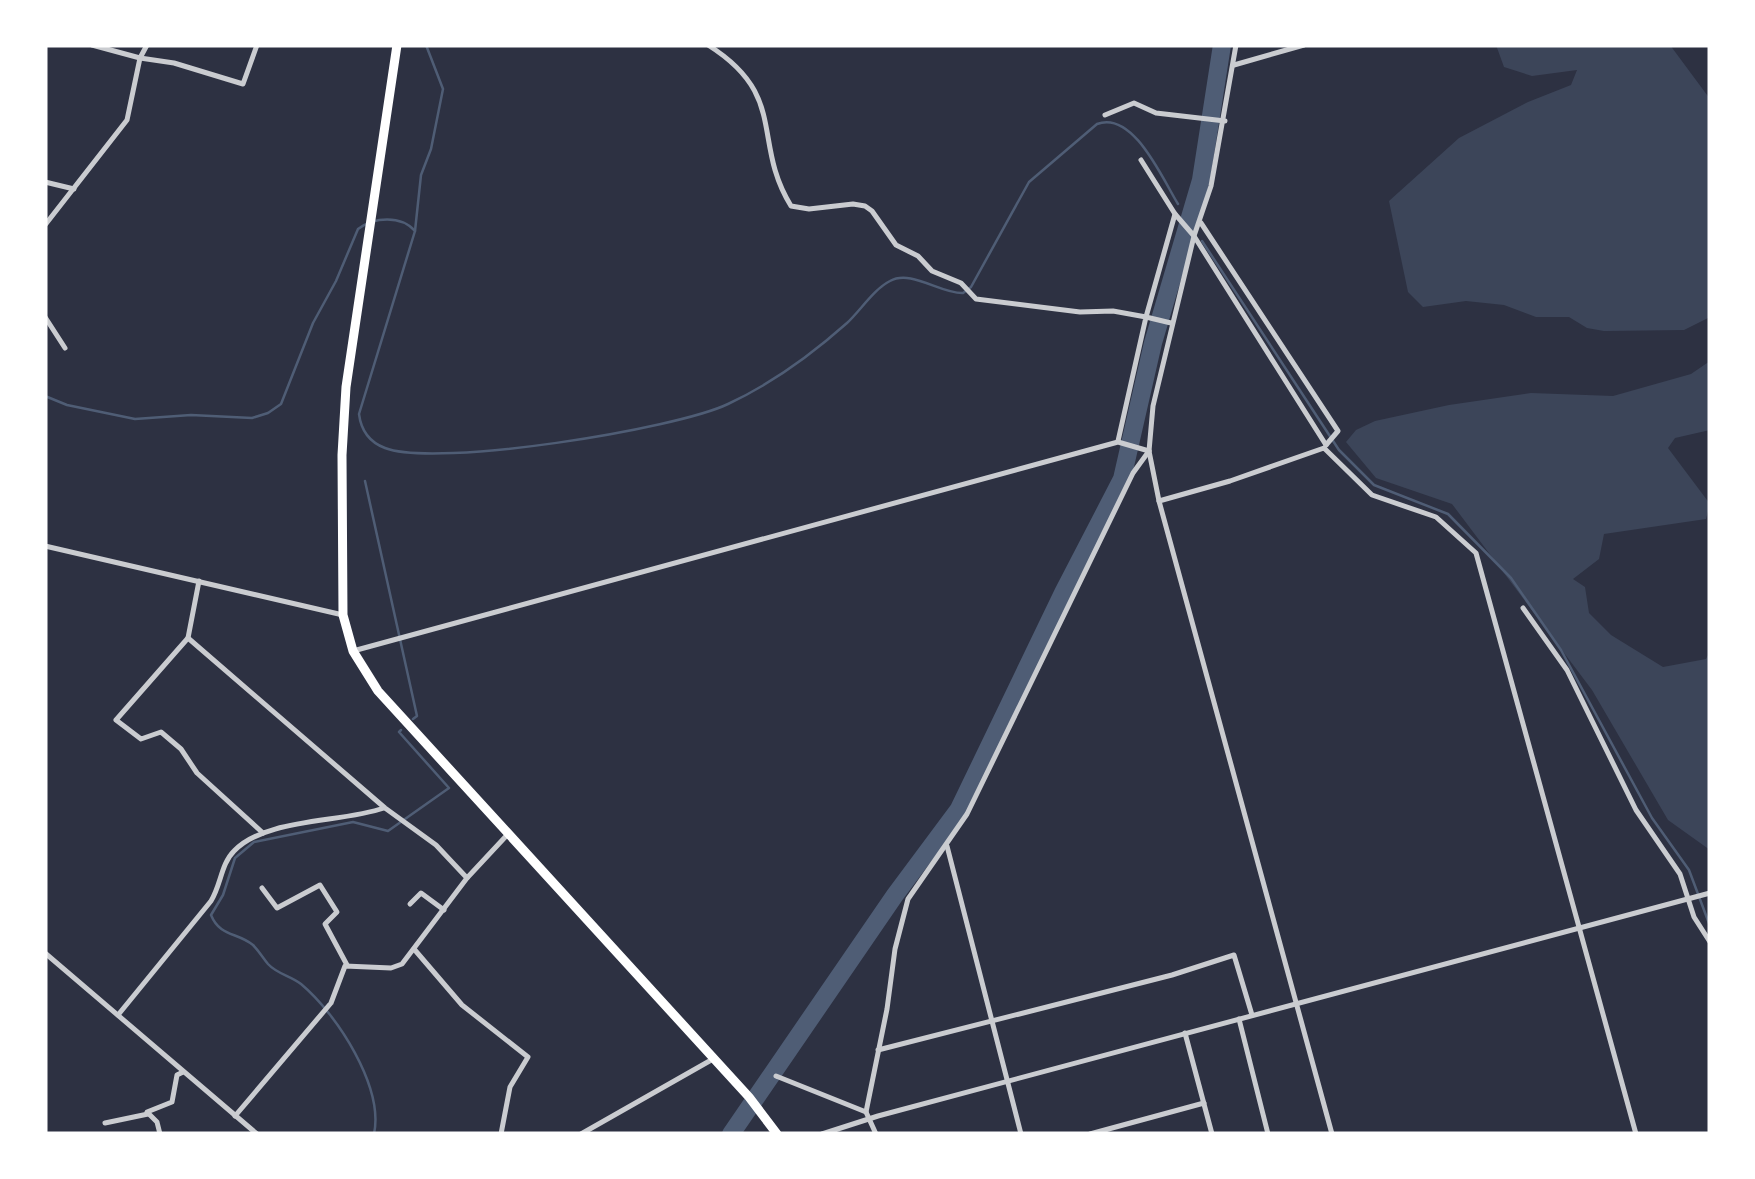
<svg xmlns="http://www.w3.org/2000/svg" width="1755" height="1179" font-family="'Roboto Serif',serif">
<rect width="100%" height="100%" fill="#2d3142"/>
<g fill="#3c4559">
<path d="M 1496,45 L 1670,45 L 1710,99 L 1710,317 L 1684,330 L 1604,331 L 1587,328 L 1569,317 L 1536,317 L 1504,305 L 1466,301 L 1423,307 L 1408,292 L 1389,201 L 1459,138 L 1528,102 L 1571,85 L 1577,70 L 1532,76 L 1504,67 Z"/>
<path d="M 1710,361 L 1710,430 L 1675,438 L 1668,448 L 1710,504 L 1706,519 L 1604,534 L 1599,559 L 1573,579 L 1585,587 L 1589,613 L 1611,635 L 1663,667 L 1706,659 L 1710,651 L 1710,850 L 1668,820 L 1592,690 L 1452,504 L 1376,478 L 1346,442 L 1356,430 L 1375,421 L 1449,405 L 1531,393 L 1613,396 L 1691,374 Z"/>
</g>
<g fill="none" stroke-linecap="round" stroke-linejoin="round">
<g stroke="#4f5d75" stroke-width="2.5">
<path d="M 426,45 L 443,89 L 431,149 L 421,175 L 415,231 L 359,414 C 361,430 369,442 385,448 C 437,468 676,429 728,404 C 771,384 811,355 847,323 C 860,311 874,289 890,281 C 911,269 941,294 963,293 L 971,287 L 1029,182 L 1097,124 C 1133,110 1162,178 1178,204"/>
<path d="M 1202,241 L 1339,450 L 1374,485 L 1448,514 L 1511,578 L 1561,650 L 1652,818 L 1689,870 L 1710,926"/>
<path d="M 45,396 L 67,405 L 135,419 L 191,415 L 252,418 L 268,413 L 281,404 L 313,323 L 336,281 L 358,229 C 374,217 401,215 415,231"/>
<path d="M 365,481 L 417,716 L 413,719"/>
<path d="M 374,1134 C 384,1087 337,1014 301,984 C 291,976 277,974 268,964 C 263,958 259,951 253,945 C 237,932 220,937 211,915 L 223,895 L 235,858 L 254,842 L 353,822 L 388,831 L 449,788 L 399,732 L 401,730"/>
</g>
<path stroke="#4f5d75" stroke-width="18" d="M 731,1134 L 895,895 L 959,809 L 1063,593 L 1122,479 L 1153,343 L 1201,180 L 1222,45"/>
<g stroke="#caccd0" stroke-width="5">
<path d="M 92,45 L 140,58 L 174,63 L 243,84 L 257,45"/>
<path d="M 708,45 C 789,96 751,141 791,206 L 809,209 L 853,204 L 865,206 L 872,211 L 896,245 L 918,256 L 932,271 L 961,283 L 976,299 L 1080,312 L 1113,311 L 1146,317 L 1118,441"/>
<path d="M 1236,45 L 1211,186 L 1194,236 L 1153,406 L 1149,451 L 1159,501 L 1332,1134"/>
<path d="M 1234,65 L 1304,45"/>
<path d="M 1105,115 L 1134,103 L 1156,113 L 1225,121"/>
<path d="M 1141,160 L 1175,214"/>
<path d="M 45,182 L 74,189"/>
<path d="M 1201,223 L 1338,431 L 1326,445"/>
<path d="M 45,225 L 127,120 L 140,58 L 147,45"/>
<path d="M 45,317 L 65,348"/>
<path d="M 1171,323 L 1146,317 L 1175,214 L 1194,236 L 1326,445"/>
<path d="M 1159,501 L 1230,481 L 1324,448 L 1372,495 L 1436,517 L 1476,553 L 1636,1134"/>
<path d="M 45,546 L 343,615"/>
<path d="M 199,581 L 188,638 L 116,720 L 141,739 L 161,732 L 181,749 L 197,773 L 263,833"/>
<path d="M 1523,608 L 1567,670 L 1636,810 L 1680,874 L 1694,917 L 1710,942"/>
<path d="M 188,638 L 385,808 L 436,845 L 467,878"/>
<path d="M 353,651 L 1118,442 L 1149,451"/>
<path d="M 947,846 L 1021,1134"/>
<path d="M 262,888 L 277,908 L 320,885 L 337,912 L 325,924 L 347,965"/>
<path d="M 410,904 L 421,893 L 444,910"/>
<path d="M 414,949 L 462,1005 L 528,1057 L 510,1087 L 501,1134"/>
<path d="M 45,953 L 257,1134"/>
<path d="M 118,1015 L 211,901 C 221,885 221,864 234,851 C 265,818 341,823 384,808"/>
<path d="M 1239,1019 L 1268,1134"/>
<path d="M 1185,1033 L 1212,1134"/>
<path d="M 878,1050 L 1172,975 L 1234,955 L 1252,1015"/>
<path d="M 776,1076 L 866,1112"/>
<path d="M 235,1116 L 331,1003 L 345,966 L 391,968 L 402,964 L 467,878 L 508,834"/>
<path d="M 105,1123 L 148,1114"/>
<path d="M 160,1134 L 157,1122 L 147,1112 L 172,1102 L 177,1075 L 183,1072"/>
<path d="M 581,1134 L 713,1059"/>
<path d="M 822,1134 L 878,1116 L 1710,893"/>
<path d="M 876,1134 L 866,1112 L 887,1009 L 895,949 L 908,899 L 967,814 L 1133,473 L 1149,451"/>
<path d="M 1090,1134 L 1204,1103"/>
</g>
<path stroke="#fff" stroke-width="9" d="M 397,45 L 346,387 L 342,455 L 343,615 L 353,651 L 378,691 L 749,1097 L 777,1134"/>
</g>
<rect width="1755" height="1179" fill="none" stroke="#ffffff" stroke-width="95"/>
</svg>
